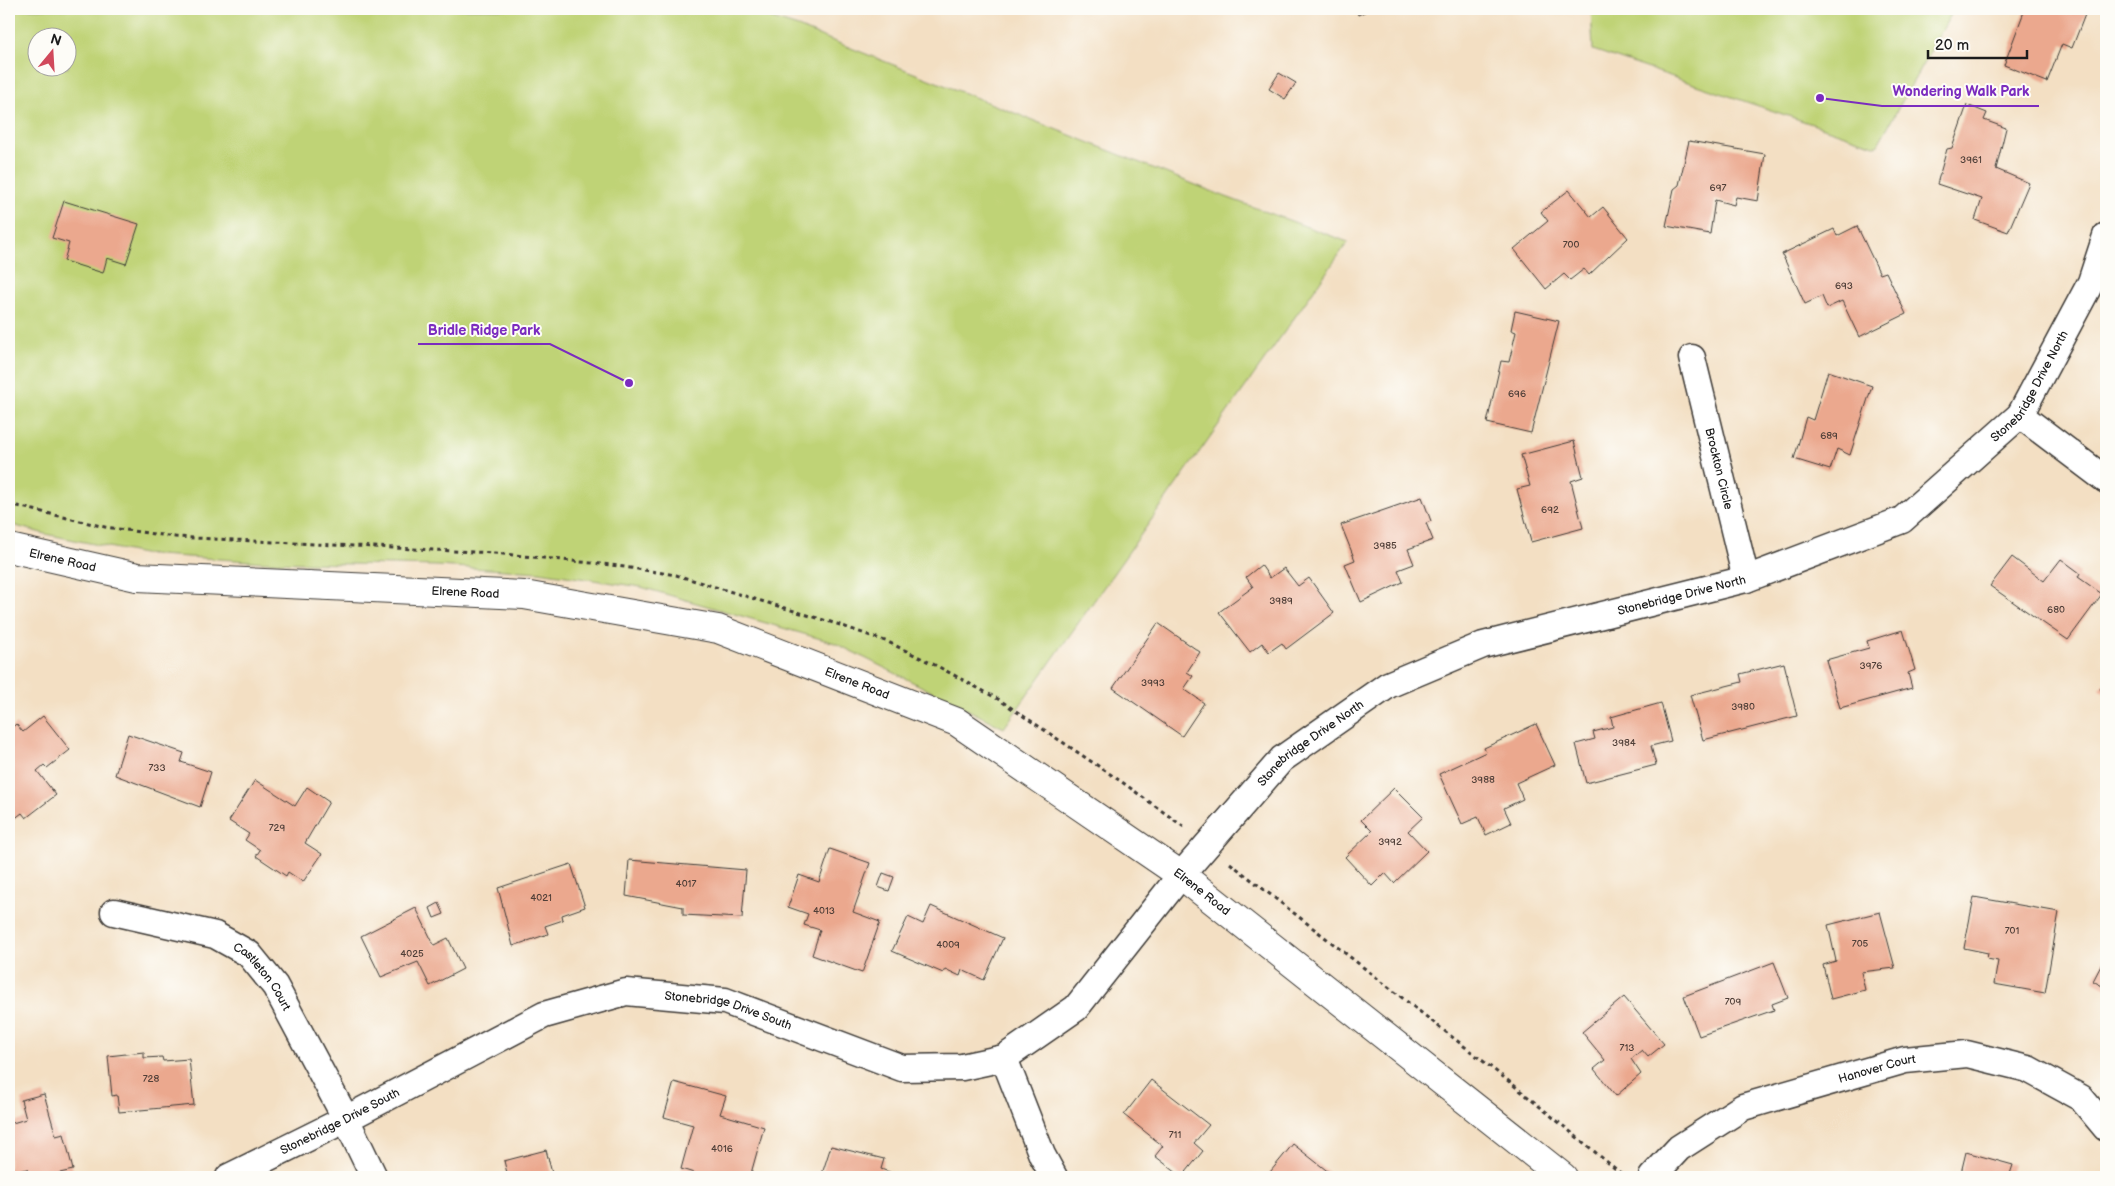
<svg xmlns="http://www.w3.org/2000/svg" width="2115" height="1186" font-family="'Balsamiq Sans',sans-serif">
<rect width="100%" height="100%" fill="#fdfcf7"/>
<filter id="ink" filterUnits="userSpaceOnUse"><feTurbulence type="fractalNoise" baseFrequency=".02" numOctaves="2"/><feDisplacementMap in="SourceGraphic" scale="10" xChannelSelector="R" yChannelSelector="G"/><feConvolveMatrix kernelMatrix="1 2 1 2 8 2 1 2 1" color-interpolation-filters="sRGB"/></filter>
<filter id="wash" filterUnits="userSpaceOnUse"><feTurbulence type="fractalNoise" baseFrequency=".0096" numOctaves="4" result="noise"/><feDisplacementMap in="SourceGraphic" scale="20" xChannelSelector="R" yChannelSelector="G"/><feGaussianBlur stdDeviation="1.12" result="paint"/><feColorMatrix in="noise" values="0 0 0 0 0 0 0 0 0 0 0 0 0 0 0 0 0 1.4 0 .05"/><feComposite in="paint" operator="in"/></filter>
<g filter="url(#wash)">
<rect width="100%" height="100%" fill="#f3dfc3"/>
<g fill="#bfd376" stroke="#6e7849" fill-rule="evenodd">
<path d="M 9,9 L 742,9 L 798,27 L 1226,197 L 1348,242 L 1004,728 L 835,643 L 641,587 L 539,572 L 437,566 L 264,562 L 143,554 L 45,534 L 9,524 ZM 38,38 L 68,38 L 68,68 L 38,68 Z"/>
<path d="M 1591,9 L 1954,9 L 1877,146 L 1593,50 Z"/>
</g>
<g id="blocks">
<g fill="#eba88e">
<path d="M 1356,9 L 1371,9 L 1358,15 Z"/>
<path d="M 2025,9 L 2077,9 L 2086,12 L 2072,48 L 2062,44 L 2047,82 L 2004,65 Z"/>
<path d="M 1279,73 L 1296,83 L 1285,99 L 1269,89 Z"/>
<path d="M 1967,105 L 1987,113 L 1984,120 L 2006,128 L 1996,169 L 2029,183 L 2008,232 L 1975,220 L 1982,199 L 1937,184 L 1947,149 L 1952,148 Z"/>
<path d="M 1689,141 L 1765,154 L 1758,201 L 1736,197 L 1734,205 L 1715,200 L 1710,234 L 1666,226 L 1674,189 L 1679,185 Z"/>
<path d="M 1569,190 L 1591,217 L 1603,207 L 1628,238 L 1589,275 L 1584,269 L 1570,280 L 1564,274 L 1546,289 L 1514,249 L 1548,221 L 1541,212 Z"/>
<path d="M 64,201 L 139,224 L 126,264 L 107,258 L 103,273 L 64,261 L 69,243 L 52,238 Z"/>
<path d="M 1857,226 L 1880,274 L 1886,272 L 1906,314 L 1859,337 L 1842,301 L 1827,308 L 1822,296 L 1805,304 L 1782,254 L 1834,229 L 1837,236 Z"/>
<path d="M 1515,311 L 1559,321 L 1531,433 L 1487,423 L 1501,361 L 1509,362 L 1516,332 L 1511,330 Z"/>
<path d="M 1828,371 L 1872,386 L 1850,455 L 1837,449 L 1830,470 L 1794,459 L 1806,417 L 1813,420 Z"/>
<path d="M 1574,441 L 1583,477 L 1571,481 L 1583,528 L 1531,542 L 1517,489 L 1530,486 L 1521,455 Z"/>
<path d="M 1422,497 L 1431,521 L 1426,523 L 1433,540 L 1408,549 L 1414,564 L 1398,570 L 1403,582 L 1361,602 L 1345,564 L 1355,560 L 1341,525 Z"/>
<path d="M 2012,557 L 2044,581 L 2061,559 L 2080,573 L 2078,577 L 2102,594 L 2068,640 L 1990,586 Z"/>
<path d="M 1261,565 L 1270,578 L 1284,568 L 1298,586 L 1309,578 L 1334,613 L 1286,649 L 1282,643 L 1269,652 L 1262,643 L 1250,652 L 1219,612 L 1253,587 L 1246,577 Z"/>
<path d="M 1158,623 L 1200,652 L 1187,672 L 1193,676 L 1184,689 L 1204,703 L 1182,736 L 1113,688 Z"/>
<path d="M 1903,630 L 1915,670 L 1908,673 L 1912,688 L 1840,708 L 1826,660 L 1869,648 L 1867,641 Z"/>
<path d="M 1784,663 L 1797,716 L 1703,740 L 1690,695 L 1742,682 L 1740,674 Z"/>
<path d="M 2106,681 L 2106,694 L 2100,689 Z"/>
<path d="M 1661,703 L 1671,741 L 1651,746 L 1656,765 L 1586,783 L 1576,744 L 1595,739 L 1593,732 L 1613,727 L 1611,717 Z"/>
<path d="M 43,716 L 70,750 L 47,768 L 44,765 L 37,771 L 56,795 L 26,818 L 22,813 L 9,823 L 9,730 L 16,724 L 23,732 Z"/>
<path d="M 1536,724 L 1555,765 L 1516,783 L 1523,799 L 1504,808 L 1511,823 L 1486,835 L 1478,817 L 1462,824 L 1439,774 L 1486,752 L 1484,748 Z"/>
<path d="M 128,734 L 184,753 L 181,762 L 211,772 L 200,807 L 115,775 Z"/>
<path d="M 255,780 L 295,806 L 307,787 L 329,802 L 305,843 L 322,854 L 303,882 L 288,872 L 286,876 L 256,856 L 260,850 L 245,840 L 249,834 L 229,821 Z"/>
<path d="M 1394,788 L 1423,817 L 1408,831 L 1427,851 L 1394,883 L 1385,873 L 1372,886 L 1345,857 L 1372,831 L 1361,820 Z"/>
<path d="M 830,849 L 870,863 L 853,912 L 880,922 L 862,973 L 812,955 L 820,930 L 804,925 L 808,914 L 788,907 L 799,875 L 819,882 Z"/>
<path d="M 629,860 L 746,870 L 742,918 L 683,915 L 683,907 L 626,896 Z"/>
<path d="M 571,864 L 585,907 L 562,915 L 563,920 L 545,926 L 548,934 L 513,946 L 498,888 Z"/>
<path d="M 883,873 L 894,877 L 889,891 L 878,887 Z"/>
<path d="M 1974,897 L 2059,912 L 2045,993 L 1994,984 L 1998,961 L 1987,959 L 1988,953 L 1964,948 Z"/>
<path d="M 439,903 L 444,914 L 434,918 L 430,908 Z"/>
<path d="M 931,906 L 1003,938 L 984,980 L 962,970 L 960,976 L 945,969 L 943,973 L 892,951 L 908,917 L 923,924 Z"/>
<path d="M 416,908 L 434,945 L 448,938 L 463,969 L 430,986 L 418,962 L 381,977 L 361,936 Z"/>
<path d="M 1880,912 L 1895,968 L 1861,972 L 1865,990 L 1831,999 L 1823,965 L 1836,961 L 1828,925 Z"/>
<path d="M 2106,956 L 2106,988 L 2093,981 Z"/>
<path d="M 1774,962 L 1788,998 L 1772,1004 L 1774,1010 L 1699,1036 L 1684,996 Z"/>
<path d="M 1624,997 L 1664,1044 L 1648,1057 L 1642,1050 L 1631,1059 L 1641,1074 L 1616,1096 L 1594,1069 L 1605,1060 L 1582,1032 Z"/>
<path d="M 144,1052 L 144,1058 L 162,1057 L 163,1061 L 189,1059 L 194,1105 L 119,1112 L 117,1095 L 112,1096 L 108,1056 Z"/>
<path d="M 1151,1080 L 1209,1125 L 1194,1143 L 1203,1151 L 1182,1177 L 1155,1156 L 1163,1146 L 1124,1115 Z"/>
<path d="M 674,1082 L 726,1096 L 720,1114 L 764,1127 L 750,1177 L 707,1177 L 681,1169 L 693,1125 L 664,1117 Z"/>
<path d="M 44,1094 L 56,1136 L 64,1134 L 73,1170 L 42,1177 L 29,1177 L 27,1169 L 9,1173 L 9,1124 L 26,1119 L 21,1100 Z"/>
<path d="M 1293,1144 L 1335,1177 L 1266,1177 Z"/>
<path d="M 831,1146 L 884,1159 L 881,1169 L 903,1177 L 821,1177 Z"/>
<path d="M 546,1150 L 553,1177 L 508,1177 L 504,1161 Z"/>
<path d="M 1966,1152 L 2013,1165 L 2009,1177 L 1960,1177 Z"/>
</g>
</g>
</g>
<g filter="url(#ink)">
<use href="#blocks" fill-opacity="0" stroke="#3c3935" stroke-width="1"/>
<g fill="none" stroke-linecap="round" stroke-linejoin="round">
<g stroke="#3c3935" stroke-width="29">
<g id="street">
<path id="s1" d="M 1692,358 L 1746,579"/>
<path d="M 2020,415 L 2106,480"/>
<path id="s2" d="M 114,912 L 215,935 L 249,954 L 275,986 L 346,1119 L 374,1177"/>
<path d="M 1004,1058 L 1042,1155 L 1054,1177"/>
<path id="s3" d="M 229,1177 L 346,1119 L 544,1015 L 626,992 L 725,1001 L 902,1068 L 962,1067 L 1004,1058 L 1076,1008 L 1181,875 L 1282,759 L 1388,685 L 1483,645 L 1746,579 L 1902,520 L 2020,415 L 2091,282 L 2106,236"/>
<path id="s4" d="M 1652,1177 L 1679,1148 L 1743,1107 L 1905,1060 L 1967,1054 L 2028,1069 L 2081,1098 L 2106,1128"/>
</g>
</g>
<g stroke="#3c3935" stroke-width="30">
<g id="secondary">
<path id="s5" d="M 9,548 L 137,577 L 524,595 L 718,629 L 957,722 L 1181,875 L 1563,1177"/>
</g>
</g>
<g stroke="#3c3935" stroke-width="3" stroke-dasharray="4 4" stroke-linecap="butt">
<path d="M 9,261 L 9,266"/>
<path d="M 9,504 L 105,527 L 175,537 L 494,553 L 611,565 L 676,575 L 837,624 L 888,642 L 939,667 L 998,699 L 1122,782 L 1184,827"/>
<path d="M 1230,863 L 1511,1083 L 1623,1175"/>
</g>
<use href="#street" stroke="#fff" stroke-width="26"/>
<use href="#secondary" stroke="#fff" stroke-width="28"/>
</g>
</g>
<g text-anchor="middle" stroke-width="4" stroke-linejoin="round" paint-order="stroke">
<g font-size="10" fill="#503f38">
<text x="1971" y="163">3961</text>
<text x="1718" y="191">697</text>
<text x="1571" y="248">700</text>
<text x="1844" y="289">693</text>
<text x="1517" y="397">696</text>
<text x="1829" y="439">689</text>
<text x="1550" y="513">692</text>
<text x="1385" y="549">3985</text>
<text x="1281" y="604">3989</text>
<text x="2056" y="613">680</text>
<text x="1871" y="669">3976</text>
<text x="1153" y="686">3993</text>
<text x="1743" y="710">3980</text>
<text x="1624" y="746">3984</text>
<text x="157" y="771">733</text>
<text x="1483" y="783">3988</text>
<text x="277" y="831">729</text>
<text x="1390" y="845">3992</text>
<text x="686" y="887">4017</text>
<text x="541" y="901">4021</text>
<text x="824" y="914">4013</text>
<text x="2012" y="934">701</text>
<text x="1860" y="947">705</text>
<text x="948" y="948">4009</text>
<text x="412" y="957">4025</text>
<text x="1733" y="1005">709</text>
<text x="1627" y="1051">713</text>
<text x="151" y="1082">728</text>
<text x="1175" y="1138">711</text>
<text x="722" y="1152">4016</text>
</g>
<g font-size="12" fill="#1c1c1c" stroke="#fdfcf7">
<text dy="4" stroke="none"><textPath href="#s3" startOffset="2099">Stonebridge Drive North</textPath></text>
<text dy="4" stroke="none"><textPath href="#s1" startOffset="114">Brockton Circle</textPath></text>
<text dy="4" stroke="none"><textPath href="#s5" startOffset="55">Elrene Road</textPath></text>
<text dy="4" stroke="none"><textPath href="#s5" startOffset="460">Elrene Road</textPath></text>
<text dy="4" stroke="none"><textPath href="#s3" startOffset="1679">Stonebridge Drive North</textPath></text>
<text dy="4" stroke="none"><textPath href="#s5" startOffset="865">Elrene Road</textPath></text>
<text dy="4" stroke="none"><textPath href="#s3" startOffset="1274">Stonebridge Drive North</textPath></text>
<text dy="4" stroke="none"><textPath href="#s5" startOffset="1270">Elrene Road</textPath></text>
<text dy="4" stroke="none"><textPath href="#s2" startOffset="168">Castleton Court</textPath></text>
<text dy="4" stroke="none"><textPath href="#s3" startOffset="544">Stonebridge Drive South</textPath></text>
<text dy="4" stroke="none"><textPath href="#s4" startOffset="255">Hanover Court</textPath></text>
<text dy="4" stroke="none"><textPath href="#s3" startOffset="124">Stonebridge Drive South</textPath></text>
</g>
</g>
<path fill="none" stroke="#7b2cbf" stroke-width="2" d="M1820 98L1882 106H2039M629 383L550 344H418"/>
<g fill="#7b2cbf" stroke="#fdfcf7" stroke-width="2">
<circle cx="1820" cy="98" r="5"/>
<circle cx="629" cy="383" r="5"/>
</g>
<g font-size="14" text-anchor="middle" font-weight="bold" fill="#7b2cbf" stroke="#fdfcf7" stroke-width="4" stroke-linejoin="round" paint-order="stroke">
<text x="1961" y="96">Wondering Walk Park</text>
<text x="484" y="335">Bridle Ridge Park</text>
</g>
<rect width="2115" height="1186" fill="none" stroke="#fdfcf7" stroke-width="30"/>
<g transform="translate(52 52) rotate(18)"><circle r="24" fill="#fdfcf7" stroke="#a3a29f"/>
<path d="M0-4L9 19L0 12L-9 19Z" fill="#d1495b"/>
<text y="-8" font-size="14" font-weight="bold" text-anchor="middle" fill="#1c1c1c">N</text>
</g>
<path d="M1928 50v8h99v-8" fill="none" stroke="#1c1c1c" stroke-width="2.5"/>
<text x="1935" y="50" font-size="15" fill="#1c1c1c" stroke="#fdfcf7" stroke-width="4" paint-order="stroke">20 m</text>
</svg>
